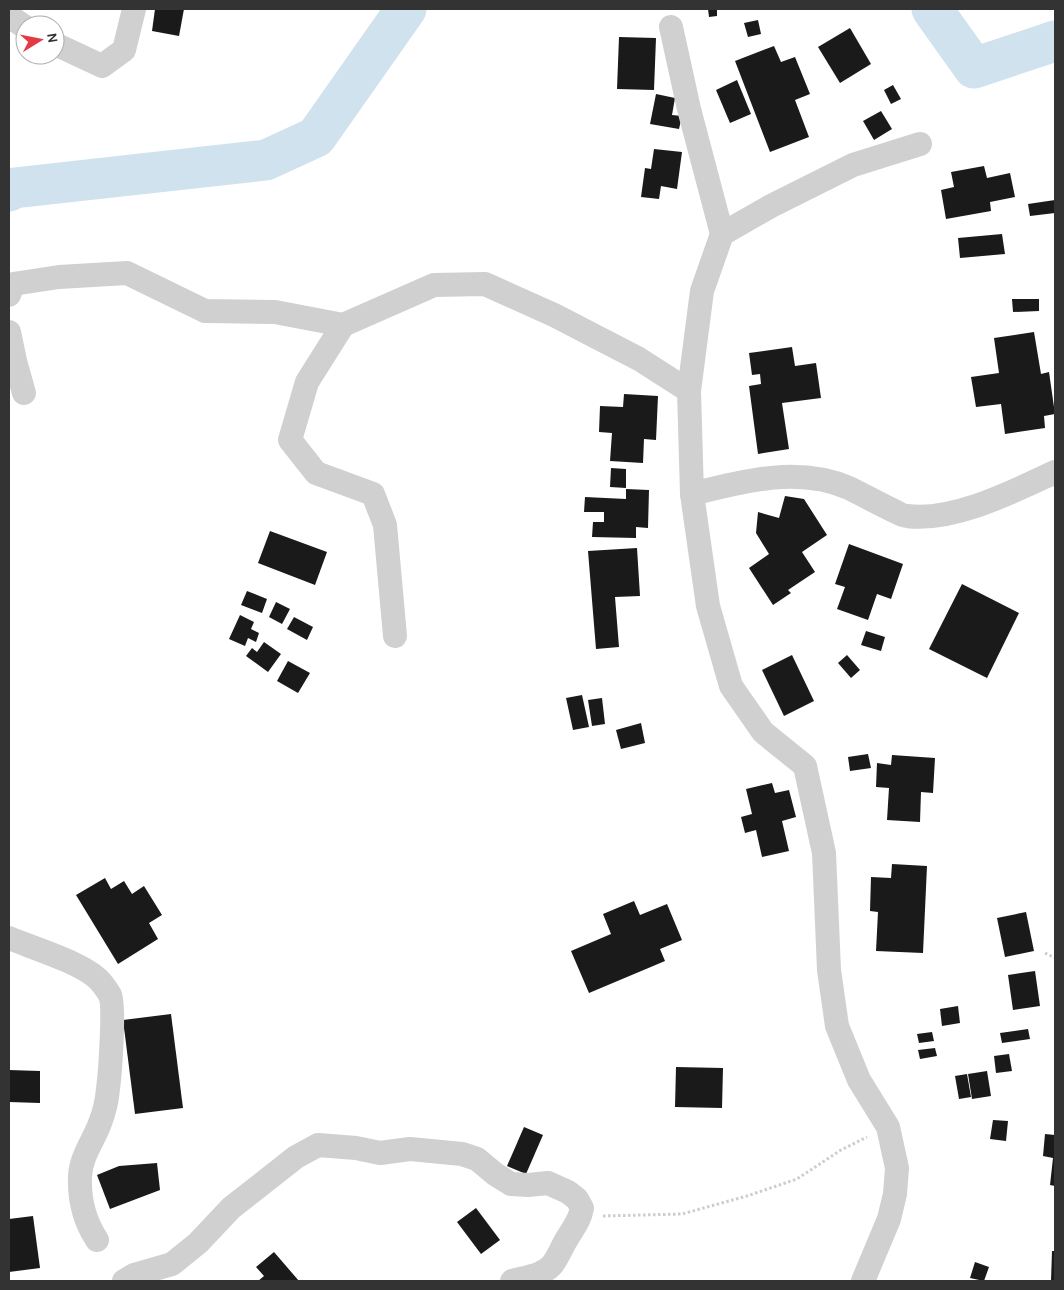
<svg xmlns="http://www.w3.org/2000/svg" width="1064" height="1290" font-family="Karla,sans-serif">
<rect width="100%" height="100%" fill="#fff"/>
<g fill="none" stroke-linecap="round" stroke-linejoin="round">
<g stroke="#cfe2ee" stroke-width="41">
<path d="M 932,9 L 974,68 L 1055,41"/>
<path d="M 9,191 L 14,188 L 266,160 L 316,137 L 406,9"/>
</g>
</g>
<g fill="#1a1a1a">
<path d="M 155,9 L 184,9 L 179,36 L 152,31 Z"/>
<path d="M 708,9 L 717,9 L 717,16 L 709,17 Z"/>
<path d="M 758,20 L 761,34 L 748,37 L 744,23 Z"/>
<path d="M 850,28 L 871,64 L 840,83 L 818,47 Z"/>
<path d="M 619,37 L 656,38 L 654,90 L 617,89 Z"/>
<path d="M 774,46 L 781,62 L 795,57 L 810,94 L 795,100 L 809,137 L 770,152 L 735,61 Z"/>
<path d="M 737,80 L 751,114 L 730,123 L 716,90 Z"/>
<path d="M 893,85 L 901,99 L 891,104 L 884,90 Z"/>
<path d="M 656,94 L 675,98 L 672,115 L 682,116 L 679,129 L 650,124 Z"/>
<path d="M 881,111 L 892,129 L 874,140 L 863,121 Z"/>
<path d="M 654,149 L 682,152 L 677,189 L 661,186 L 659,199 L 641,197 L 645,168 L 651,169 Z"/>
<path d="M 984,166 L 987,178 L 1010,173 L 1015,197 L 990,202 L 991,211 L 946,219 L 941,190 L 954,187 L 951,172 Z"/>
<path d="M 1055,200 L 1055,213 L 1030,216 L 1028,204 Z"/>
<path d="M 1002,234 L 1005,254 L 960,258 L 958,238 Z"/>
<path d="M 1012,299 L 1039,299 L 1039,311 L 1013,312 Z"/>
<path d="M 1034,332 L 1041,374 L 1049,372 L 1055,414 L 1044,416 L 1045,428 L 1005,434 L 1001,404 L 976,407 L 971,377 L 999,373 L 994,338 Z"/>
<path d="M 792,347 L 795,366 L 816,363 L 821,398 L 782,403 L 789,449 L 758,454 L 749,386 L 761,384 L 760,374 L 752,375 L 749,353 Z"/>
<path d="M 624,394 L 658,396 L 656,440 L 644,439 L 643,463 L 610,461 L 612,433 L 599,432 L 600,406 L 623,407 Z"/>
<path d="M 611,468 L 626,469 L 626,488 L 610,487 Z"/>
<path d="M 626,489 L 649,490 L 648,528 L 636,527 L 636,538 L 592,537 L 593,522 L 604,522 L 604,512 L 584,512 L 585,497 L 626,499 Z"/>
<path d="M 785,496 L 804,499 L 827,535 L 802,552 L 815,572 L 788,590 L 791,593 L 773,605 L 749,568 L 769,554 L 756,533 L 758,512 L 779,518 Z"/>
<path d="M 270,531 L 327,552 L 315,585 L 258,563 Z"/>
<path d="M 849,544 L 903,564 L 891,599 L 877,594 L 868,620 L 837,609 L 845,587 L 835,584 Z"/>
<path d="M 637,548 L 640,596 L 615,597 L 619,647 L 596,649 L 588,551 Z"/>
<path d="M 962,584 L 1019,613 L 987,678 L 929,649 Z"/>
<path d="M 247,591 L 267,599 L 262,613 L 241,605 Z"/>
<path d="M 276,602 L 290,609 L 282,624 L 269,617 Z"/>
<path d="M 240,615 L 254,622 L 251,629 L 259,633 L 256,642 L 248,638 L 245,646 L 229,639 Z"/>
<path d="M 294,617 L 313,627 L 307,640 L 287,629 Z"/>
<path d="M 866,631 L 885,637 L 881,651 L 861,645 Z"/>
<path d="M 264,642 L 281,654 L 268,672 L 246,656 L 252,648 L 257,652 Z"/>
<path d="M 792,655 L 814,701 L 784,716 L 762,670 Z"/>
<path d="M 847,655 L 860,670 L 851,678 L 838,663 Z"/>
<path d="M 288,661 L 310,673 L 298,693 L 277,681 Z"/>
<path d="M 582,695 L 589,727 L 573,730 L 566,698 Z"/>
<path d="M 602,698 L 605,724 L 592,726 L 588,700 Z"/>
<path d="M 641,723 L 645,743 L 621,749 L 616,730 Z"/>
<path d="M 868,754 L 871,768 L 850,771 L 848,757 Z"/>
<path d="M 892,755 L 935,758 L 933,793 L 921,792 L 920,822 L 887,820 L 889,788 L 876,787 L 877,763 L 891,765 Z"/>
<path d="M 772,783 L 775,793 L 789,790 L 796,817 L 782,821 L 789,851 L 762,857 L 756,830 L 745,833 L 741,817 L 752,814 L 746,789 Z"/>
<path d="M 892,864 L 927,866 L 923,953 L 876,951 L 878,912 L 870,911 L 871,877 L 891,878 Z"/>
<path d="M 105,878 L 111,889 L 124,881 L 132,894 L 144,886 L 162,915 L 149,923 L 158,939 L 118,964 L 76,895 Z"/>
<path d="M 634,901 L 640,915 L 667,904 L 682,940 L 660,949 L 665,961 L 589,993 L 571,951 L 611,934 L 603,914 Z"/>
<path d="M 1026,912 L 1034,951 L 1005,957 L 997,918 Z"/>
<path d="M 1035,971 L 1040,1006 L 1013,1010 L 1008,975 Z"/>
<path d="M 958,1006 L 960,1023 L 942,1026 L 940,1009 Z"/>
<path d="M 171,1014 L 183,1108 L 135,1114 L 123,1020 Z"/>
<path d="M 1028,1029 L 1030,1039 L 1002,1043 L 1000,1033 Z"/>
<path d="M 932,1032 L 934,1041 L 919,1043 L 917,1034 Z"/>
<path d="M 935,1048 L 937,1056 L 920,1059 L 918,1050 Z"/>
<path d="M 1009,1054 L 1012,1071 L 996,1073 L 994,1056 Z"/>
<path d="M 676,1067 L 723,1068 L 722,1108 L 675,1107 Z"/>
<path d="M 9,1070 L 40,1071 L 40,1103 L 9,1102 Z"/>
<path d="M 987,1071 L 991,1096 L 972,1099 L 968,1074 Z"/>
<path d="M 967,1074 L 971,1097 L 959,1099 L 955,1076 Z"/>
<path d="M 993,1120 L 1008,1121 L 1006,1141 L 990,1139 Z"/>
<path d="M 524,1127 L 543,1135 L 526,1174 L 507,1166 Z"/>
<path d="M 1045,1134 L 1055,1135 L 1055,1186 L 1050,1185 L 1053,1158 L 1043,1156 Z"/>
<path d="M 157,1163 L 160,1190 L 110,1209 L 97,1175 L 119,1166 Z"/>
<path d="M 476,1208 L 500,1240 L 481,1254 L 457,1222 Z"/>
<path d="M 33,1216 L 40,1268 L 9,1272 L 9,1219 Z"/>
<path d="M 1052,1251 L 1055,1251 L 1055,1281 L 1051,1281 Z"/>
<path d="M 274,1252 L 299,1281 L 258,1281 L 264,1276 L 256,1267 Z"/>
<path d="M 975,1262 L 989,1267 L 984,1281 L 970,1278 Z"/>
</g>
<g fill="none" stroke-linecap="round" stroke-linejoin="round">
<g stroke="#cdcdcd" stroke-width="3" stroke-dasharray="2.5 2.5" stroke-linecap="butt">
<path d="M 1045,953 L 1055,958"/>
<path d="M 603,1216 L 682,1214 L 747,1196 L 797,1179 L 841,1150 L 867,1137"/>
</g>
<g stroke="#d0d0d0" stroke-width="24">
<path d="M 9,16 L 25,27"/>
<path d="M 671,27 L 689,109 L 722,234"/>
<path d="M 55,44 L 102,66 L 124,50 L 134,9"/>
<path d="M 9,295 L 13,284 L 59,277 L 127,273 L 205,311 L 275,312 L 343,325"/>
<path d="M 9,332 L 15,361 L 24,393"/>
<path d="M 692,494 C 744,481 798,466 849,488 C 863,495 876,502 890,509 C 895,511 902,516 907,516 C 954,522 1014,491 1055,472"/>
<path d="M 395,636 L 385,525 L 373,494 L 316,473 L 290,440 L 307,382 L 343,325 L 434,285 L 485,284 L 554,315 L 639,359 L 689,391"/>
<path d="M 9,938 C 33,948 80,962 98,979 C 102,983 107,990 110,995 C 115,1006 110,1074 108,1089 C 107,1100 104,1113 100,1123 C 94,1140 81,1156 80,1176 C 79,1199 84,1220 97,1240"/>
<path d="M 124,1281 L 134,1275 L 172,1264 L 198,1243 L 231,1208 L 296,1157 L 318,1145 L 356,1148 L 380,1153 L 410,1149 L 462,1154 L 477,1159 L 495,1174 L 511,1184 L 528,1185 L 548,1183 L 568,1192 L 577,1199 L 582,1208 C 580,1220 574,1227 568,1237 C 562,1246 559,1256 552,1265 C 542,1276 525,1277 512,1281"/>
<path d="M 863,1281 L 889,1219 L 895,1194 L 897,1168 L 888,1127 L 859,1080 L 837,1026 L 829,970 L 824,853 L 805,766 L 763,732 L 731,686 L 708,606 L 692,494 L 689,391 L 702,291 L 722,234 L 771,206 L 853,165 L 920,144"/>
</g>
</g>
<rect width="1064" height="1290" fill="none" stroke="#333333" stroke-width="20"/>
<g transform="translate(40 40) rotate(80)"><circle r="24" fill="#ffffff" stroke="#adadad"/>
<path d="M0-4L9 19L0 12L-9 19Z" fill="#e63946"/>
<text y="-8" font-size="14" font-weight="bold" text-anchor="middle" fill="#333333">N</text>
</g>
</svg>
